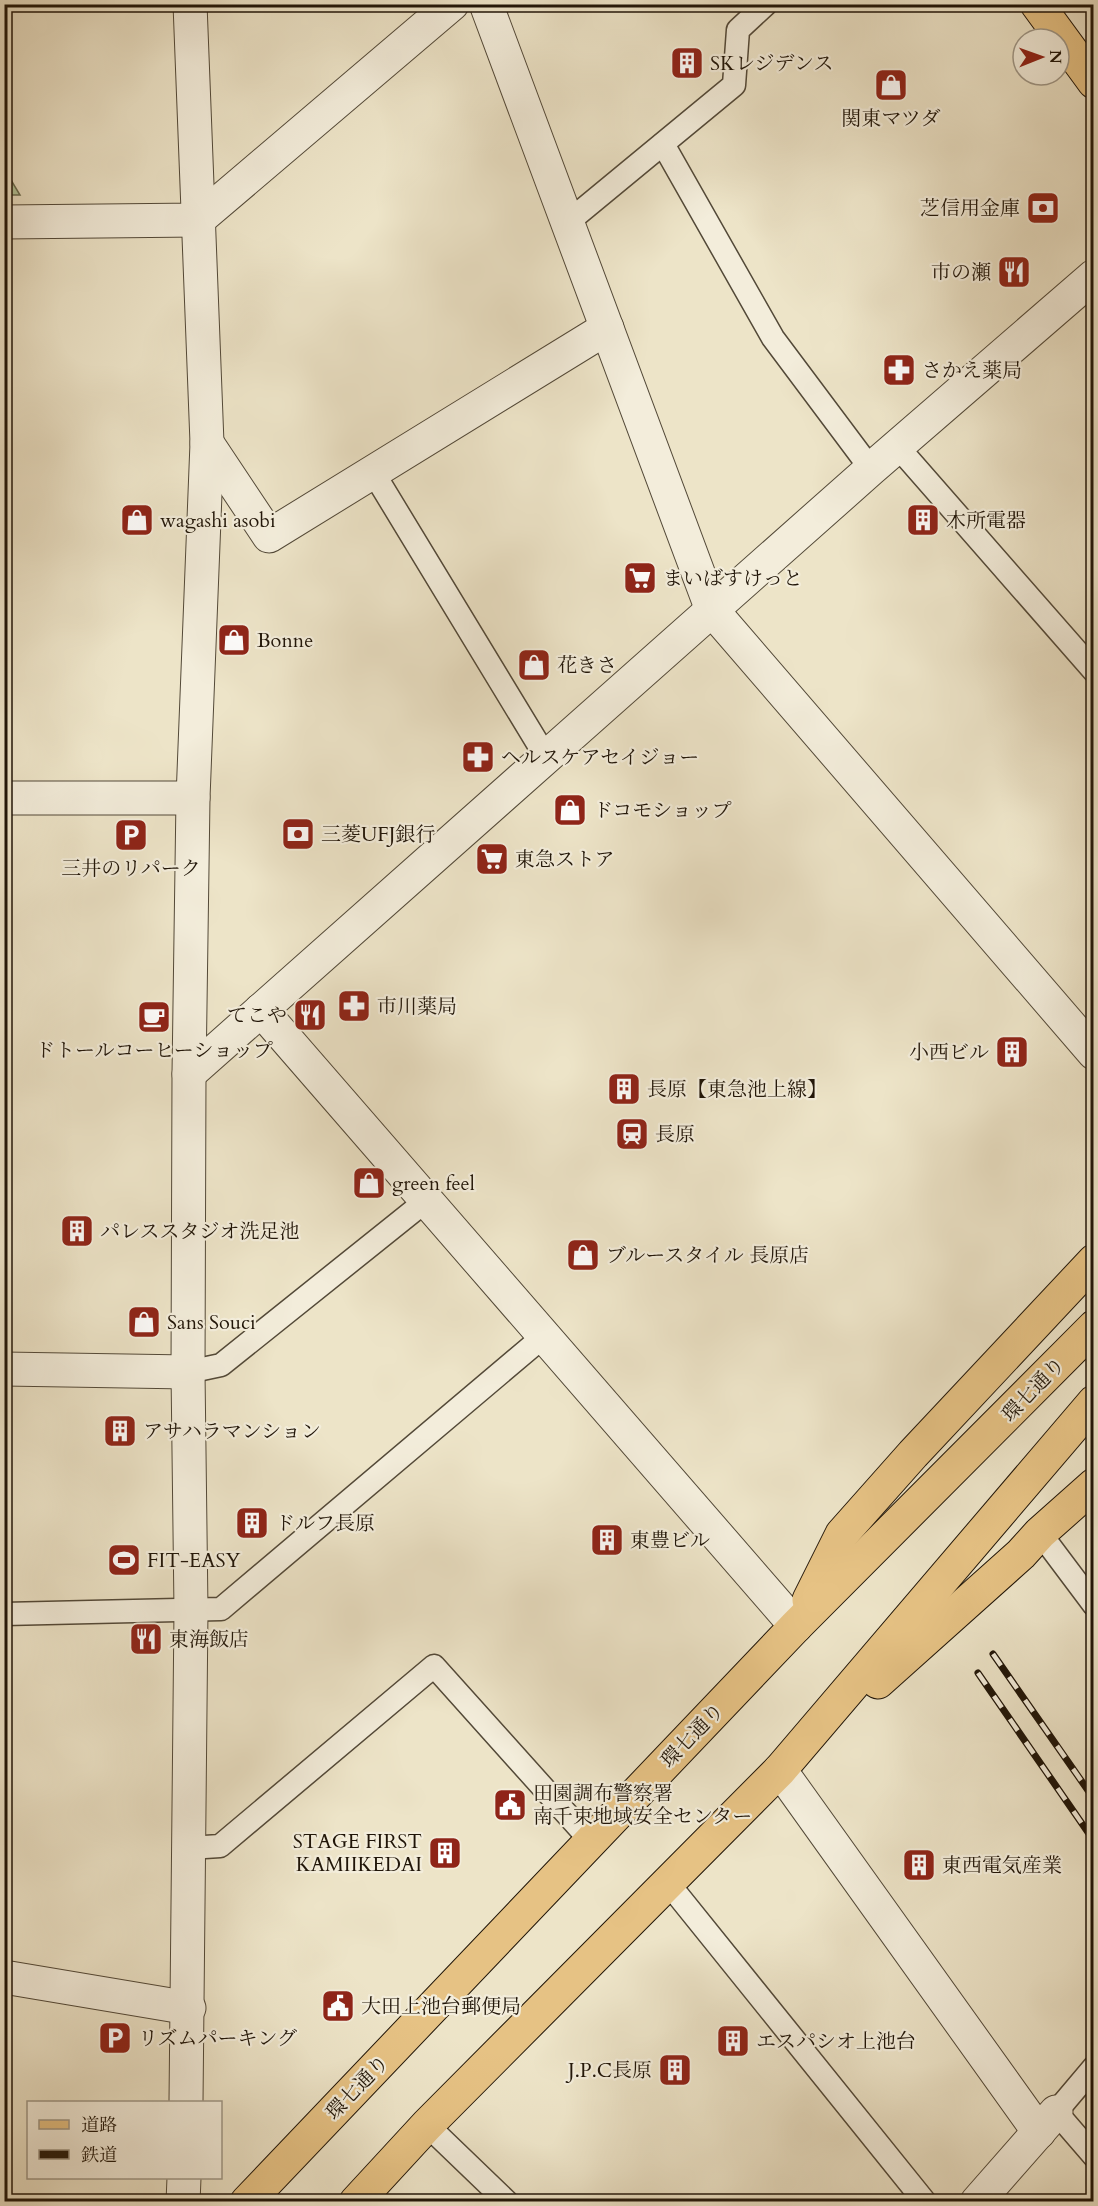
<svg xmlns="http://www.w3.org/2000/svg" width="1098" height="2206" font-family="Cardo,'Noto Serif JP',serif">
<rect width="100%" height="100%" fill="#ede4c8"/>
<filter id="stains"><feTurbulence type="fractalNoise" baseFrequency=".00333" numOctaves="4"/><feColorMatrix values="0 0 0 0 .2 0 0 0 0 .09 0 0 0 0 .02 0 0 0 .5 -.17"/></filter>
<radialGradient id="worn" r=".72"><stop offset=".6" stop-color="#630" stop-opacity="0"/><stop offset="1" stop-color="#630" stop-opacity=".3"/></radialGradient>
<path fill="#b3c59a" stroke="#6a6d51" stroke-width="1.5" d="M 5,170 L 20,195 L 5,195 Z"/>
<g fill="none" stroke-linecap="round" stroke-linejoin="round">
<g stroke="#534938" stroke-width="25">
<g id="service">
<path d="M 663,144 L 773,338 L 871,469"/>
<path d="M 568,222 L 734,85 L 738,30 L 766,4"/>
<path d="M 897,446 L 1094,671"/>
<path d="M 373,472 L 546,757"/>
<path d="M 188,1372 L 221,1365 L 427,1200"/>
<path d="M 1040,1533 L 1094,1605"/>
<path d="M 4,1614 L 221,1609 L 544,1336"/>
<path d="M 189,1848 L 220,1846 L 434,1666 L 591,1841"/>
<path d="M 668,1883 L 925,2202"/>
<path d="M 1094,2067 L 1056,2112 L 1094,2156"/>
<path d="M 427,2125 L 507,2202"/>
</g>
</g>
<g stroke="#534938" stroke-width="35">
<g id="minor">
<path d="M 486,4 L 712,610 L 1094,1053"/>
<path d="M 4,222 L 198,220 L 452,4"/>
<path d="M 207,443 L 269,536 L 607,328"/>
<path d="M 4,798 L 193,798"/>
<path d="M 261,1010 L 796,1626"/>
<path d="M 189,1074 L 871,469 L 1094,276"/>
<path d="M 4,1369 L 188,1372"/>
<path d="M 780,1770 L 1039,2132"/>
<path d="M 4,1977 L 189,2008"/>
<path d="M 186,2102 L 191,1610 L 188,1372 L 189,1074 L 193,798 L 207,443 L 190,4"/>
<path d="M 183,2202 L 184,2178"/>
<path d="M 977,2202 L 1056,2112"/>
</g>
</g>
<g stroke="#201508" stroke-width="35">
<g id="primary">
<path d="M 1037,4 L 1094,82"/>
<path d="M 809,1600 L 842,1534 L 913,1454 L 1094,1261"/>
<path d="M 878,1682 L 1021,1554 L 1040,1533 L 1094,1485"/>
<path d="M 247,2202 L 796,1626 L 1094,1327"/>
<path d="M 356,2202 L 427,2125 L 780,1770 L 1094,1402"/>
</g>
</g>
<use href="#service" stroke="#f3eddb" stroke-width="22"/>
<use href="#minor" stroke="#f3eddb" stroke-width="33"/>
<use href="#primary" stroke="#e6c284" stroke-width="33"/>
<g stroke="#201508" stroke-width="7">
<g id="rail">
<path d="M 993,1654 L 1094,1799"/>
<path d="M 978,1673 L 1094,1841"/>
</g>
</g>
<use href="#rail" stroke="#f3eddb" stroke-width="4.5" stroke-dasharray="14" stroke-linecap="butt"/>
</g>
<defs>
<g id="building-square" transform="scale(1.725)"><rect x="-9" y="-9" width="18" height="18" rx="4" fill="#8f2418" stroke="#f3eddb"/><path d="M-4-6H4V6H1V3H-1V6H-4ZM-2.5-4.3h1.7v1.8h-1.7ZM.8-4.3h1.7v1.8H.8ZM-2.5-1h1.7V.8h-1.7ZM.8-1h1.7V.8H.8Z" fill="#fff"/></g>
<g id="shop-square" transform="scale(1.725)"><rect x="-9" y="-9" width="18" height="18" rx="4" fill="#8f2418" stroke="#f3eddb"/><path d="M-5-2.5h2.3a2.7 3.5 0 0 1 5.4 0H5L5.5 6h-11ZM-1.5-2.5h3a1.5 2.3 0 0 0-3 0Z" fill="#fff"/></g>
<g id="bank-square" transform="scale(1.725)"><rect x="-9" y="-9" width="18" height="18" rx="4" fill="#8f2418" stroke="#f3eddb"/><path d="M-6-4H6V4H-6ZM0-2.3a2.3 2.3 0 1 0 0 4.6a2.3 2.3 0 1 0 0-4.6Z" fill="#fff"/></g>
<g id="restaurant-square" transform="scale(1.725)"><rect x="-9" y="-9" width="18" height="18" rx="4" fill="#8f2418" stroke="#f3eddb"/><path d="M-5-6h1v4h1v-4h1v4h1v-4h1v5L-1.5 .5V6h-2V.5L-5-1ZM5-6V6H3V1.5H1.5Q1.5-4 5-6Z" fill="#fff"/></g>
<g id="pharmacy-square" transform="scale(1.725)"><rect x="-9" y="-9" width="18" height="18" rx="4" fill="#8f2418" stroke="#f3eddb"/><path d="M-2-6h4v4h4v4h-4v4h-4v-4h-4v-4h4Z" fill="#fff"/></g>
<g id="supermarket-square" transform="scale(1.725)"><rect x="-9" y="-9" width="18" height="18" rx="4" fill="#8f2418" stroke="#f3eddb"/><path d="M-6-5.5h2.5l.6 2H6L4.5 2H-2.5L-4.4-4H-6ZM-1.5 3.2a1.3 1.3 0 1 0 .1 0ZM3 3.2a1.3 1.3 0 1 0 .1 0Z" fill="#fff"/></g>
<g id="parking-square" transform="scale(1.725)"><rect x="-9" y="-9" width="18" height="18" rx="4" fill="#8f2418" stroke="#f3eddb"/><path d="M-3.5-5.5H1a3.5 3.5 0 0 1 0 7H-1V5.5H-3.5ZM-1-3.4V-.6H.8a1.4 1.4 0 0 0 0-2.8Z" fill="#fff"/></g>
<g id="cafe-square" transform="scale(1.725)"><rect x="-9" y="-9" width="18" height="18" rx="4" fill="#8f2418" stroke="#f3eddb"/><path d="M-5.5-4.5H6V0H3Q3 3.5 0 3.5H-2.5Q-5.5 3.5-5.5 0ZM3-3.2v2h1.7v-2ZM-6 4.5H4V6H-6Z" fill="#fff"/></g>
<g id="station-square" transform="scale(1.725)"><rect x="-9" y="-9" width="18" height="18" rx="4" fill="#8f2418" stroke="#f3eddb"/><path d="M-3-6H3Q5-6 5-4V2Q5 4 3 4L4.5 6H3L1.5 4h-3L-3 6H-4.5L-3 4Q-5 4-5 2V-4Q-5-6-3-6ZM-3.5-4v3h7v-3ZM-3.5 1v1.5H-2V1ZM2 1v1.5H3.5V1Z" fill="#fff"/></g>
<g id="stadium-square" transform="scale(1.725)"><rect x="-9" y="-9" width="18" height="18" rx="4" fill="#8f2418" stroke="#f3eddb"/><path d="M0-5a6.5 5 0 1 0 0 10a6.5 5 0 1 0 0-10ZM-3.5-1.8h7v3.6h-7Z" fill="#fff"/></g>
<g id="civic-square" transform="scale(1.725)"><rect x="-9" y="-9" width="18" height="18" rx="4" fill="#8f2418" stroke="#f3eddb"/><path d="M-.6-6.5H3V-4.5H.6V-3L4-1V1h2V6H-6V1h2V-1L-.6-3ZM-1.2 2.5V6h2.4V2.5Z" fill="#fff"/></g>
</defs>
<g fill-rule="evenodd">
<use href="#building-square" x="687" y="63"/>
<use href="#shop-square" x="891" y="85"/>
<use href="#bank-square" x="1043" y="208"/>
<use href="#restaurant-square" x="1014" y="272"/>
<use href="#pharmacy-square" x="899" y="370"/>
<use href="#shop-square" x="137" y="520"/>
<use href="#building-square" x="923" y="520"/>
<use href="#supermarket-square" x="640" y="578"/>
<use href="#shop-square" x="234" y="640"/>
<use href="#shop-square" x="534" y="665"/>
<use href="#pharmacy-square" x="478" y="757"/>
<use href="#shop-square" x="570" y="810"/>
<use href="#bank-square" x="298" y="834"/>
<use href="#parking-square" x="131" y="835"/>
<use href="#supermarket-square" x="492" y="859"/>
<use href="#pharmacy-square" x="354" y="1006"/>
<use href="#restaurant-square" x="310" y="1015"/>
<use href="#cafe-square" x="154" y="1017"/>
<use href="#building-square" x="1012" y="1052"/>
<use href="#building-square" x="624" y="1089"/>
<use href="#station-square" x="632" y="1134"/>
<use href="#shop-square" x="369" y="1183"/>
<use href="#building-square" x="77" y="1231"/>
<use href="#shop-square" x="583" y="1255"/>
<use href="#shop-square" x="144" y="1322"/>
<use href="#building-square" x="120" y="1431"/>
<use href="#building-square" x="252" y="1523"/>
<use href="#building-square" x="607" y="1540"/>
<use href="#stadium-square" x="124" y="1560"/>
<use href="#restaurant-square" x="146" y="1639"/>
<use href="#civic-square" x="510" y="1805"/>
<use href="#building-square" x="445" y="1853"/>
<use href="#building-square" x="919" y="1865"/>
<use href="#civic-square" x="338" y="2006"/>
<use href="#parking-square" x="115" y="2038"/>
<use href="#building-square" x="733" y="2041"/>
<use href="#building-square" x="675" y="2070"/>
</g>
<g text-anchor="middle" stroke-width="4.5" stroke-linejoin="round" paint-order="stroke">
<g font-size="20" fill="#201508" stroke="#f3eddb" text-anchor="start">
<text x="710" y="70">SKレジデンス</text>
<text x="891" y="125" text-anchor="middle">関東マツダ</text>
<text x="1020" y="215" text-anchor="end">芝信用金庫</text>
<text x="991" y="279" text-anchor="end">市の瀬</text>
<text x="922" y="377">さかえ薬局</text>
<text x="160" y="527">wagashi asobi</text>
<text x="946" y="527">木所電器</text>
<text x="663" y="585">まいばすけっと</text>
<text x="257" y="647">Bonne</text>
<text x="557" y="672">花きさ</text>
<text x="501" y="764">ヘルスケアセイジョー</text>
<text x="593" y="817">ドコモショップ</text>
<text x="321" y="841">三菱UFJ銀行</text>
<text x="515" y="866">東急ストア</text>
<text x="131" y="875" text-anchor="middle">三井のリパーク</text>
<text x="377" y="1013">市川薬局</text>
<text x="287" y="1022" text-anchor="end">てこや</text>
<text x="154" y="1057" text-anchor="middle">ドトールコーヒーショップ</text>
<text x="989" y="1059" text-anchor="end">小西ビル</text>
<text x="647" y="1096">長原【東急池上線】</text>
<text x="655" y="1141">長原</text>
<text x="392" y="1190">green feel</text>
<text x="100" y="1238">パレススタジオ洗足池</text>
<text x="606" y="1262">ブルースタイル 長原店</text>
<text x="167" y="1329">Sans Souci</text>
<text x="143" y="1438">アサハラマンション</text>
<text x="275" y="1530">ドルフ長原</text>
<text x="630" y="1547">東豊ビル</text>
<text x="147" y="1567">FIT-EASY</text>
<text x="169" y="1646">東海飯店</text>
<text x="533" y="1800">田園調布警察署<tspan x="533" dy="23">南千束地域安全センター</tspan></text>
<text x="422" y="1848" text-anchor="end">STAGE FIRST<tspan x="422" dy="23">KAMIIKEDAI</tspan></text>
<text x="942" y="1872">東西電気産業</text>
<text x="361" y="2013">大田上池台郵便局</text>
<text x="138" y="2045">リズムパーキング</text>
<text x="756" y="2048">エスパシオ上池台</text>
<text x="652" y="2077" text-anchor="end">J.P.C長原</text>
</g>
<g font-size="20" fill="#201508" stroke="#f3eddb">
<text transform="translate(1033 1389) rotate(-46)" y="7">環七通り</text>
<text transform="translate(692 1735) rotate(-46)" y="7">環七通り</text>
<text transform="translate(357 2087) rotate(-46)" y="7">環七通り</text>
</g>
</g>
<rect width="1098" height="2206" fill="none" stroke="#ede4c8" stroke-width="24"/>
<rect x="6" y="6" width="1086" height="2194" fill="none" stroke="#201508" stroke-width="3"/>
<rect x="12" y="12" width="1074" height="2182" fill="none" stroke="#201508" stroke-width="1.5"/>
<rect x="27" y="2101" width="195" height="78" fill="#f3eddb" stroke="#9f9787" stroke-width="1.5"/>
<rect x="39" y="2120" width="30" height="9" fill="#e6c284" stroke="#9f9787" stroke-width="1.5"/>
<text x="81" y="2131" font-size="18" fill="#201508">道路</text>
<rect x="39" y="2150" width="30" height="9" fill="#201508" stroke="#9f9787" stroke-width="1.5"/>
<text x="81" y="2161" font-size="18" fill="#201508">鉄道</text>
<g transform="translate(1041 57) rotate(89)"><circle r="28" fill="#f3eddb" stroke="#9f9787" stroke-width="1.5"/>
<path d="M0-4.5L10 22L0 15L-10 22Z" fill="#8f2418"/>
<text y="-9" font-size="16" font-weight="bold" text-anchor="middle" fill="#201508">N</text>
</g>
<rect width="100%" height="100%" filter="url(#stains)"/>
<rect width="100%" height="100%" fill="url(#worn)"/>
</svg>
